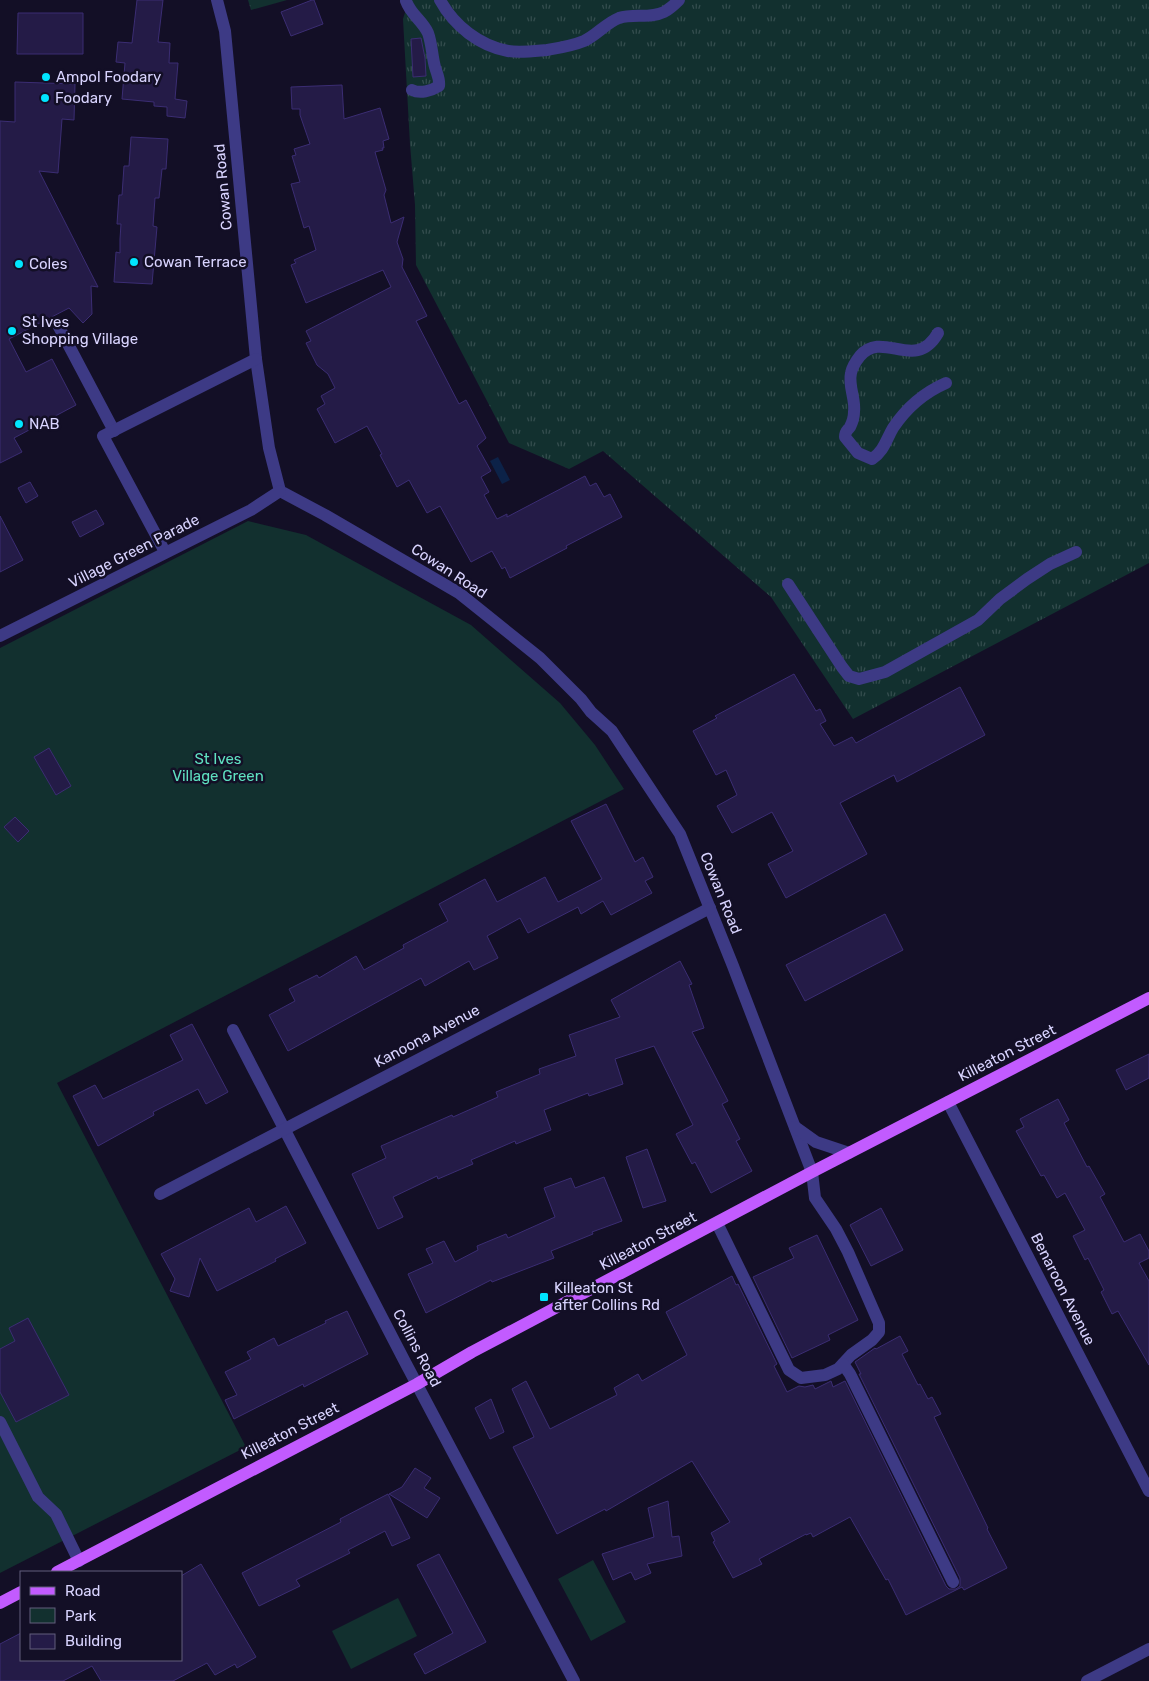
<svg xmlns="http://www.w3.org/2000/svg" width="1149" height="1681" font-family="Rubik,sans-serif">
<defs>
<pattern id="grass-tufts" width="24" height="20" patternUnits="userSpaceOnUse" patternTransform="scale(1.25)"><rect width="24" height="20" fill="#12302f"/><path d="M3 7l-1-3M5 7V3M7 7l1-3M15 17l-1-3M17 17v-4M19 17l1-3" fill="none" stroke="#344d4e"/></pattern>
</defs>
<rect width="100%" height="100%" fill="#130f26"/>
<g fill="url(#grass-tufts)">
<path d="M 248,0 L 287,0 L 251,10 Z"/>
<path d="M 409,0 L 1149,0 L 1149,563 L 853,719 L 771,597 L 603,451 L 569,469 L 509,443 L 416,265 L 415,205 L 410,144 L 403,19 Z"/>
</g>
<g fill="#12302f">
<path d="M 248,521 L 306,535 L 471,625 L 560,703 L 595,745 L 624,789 L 57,1083 L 246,1447 L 0,1573 L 0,648 Z"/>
<path d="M 593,1560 L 626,1622 L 591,1641 L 558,1579 Z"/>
<path d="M 398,1598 L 417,1636 L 351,1669 L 332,1631 Z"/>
</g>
<path fill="#0c2248" d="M 498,457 L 510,480 L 502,484 L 490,461 Z"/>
<g fill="#241b47" stroke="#3b2d73">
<path d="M 137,0 L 163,0 L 158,42 L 170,43 L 169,63 L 178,63 L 175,99 L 187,101 L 185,118 L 167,116 L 167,107 L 154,106 L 154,102 L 122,99 L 125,63 L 116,62 L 118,42 L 132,43 Z"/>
<path d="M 312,0 L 314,0 L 323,24 L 291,36 L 281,12 Z"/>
<path d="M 18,13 L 83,13 L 83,54 L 17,54 Z"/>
<path d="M 421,38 L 425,58 L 426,76 L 413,77 L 411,39 Z"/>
<path d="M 15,82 L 75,84 L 74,120 L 62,119 L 58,173 L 39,171 L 98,287 L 91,286 L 92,314 L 83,323 L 69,308 L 9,339 L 26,372 L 52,359 L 76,405 L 14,438 L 22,452 L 0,463 L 0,121 L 15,122 Z"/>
<path d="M 342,85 L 344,119 L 380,108 L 389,139 L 383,141 L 384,148 L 382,148 L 383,150 L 375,152 L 386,190 L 384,195 L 391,223 L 404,217 L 397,242 L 403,259 L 402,267 L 427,316 L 416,321 L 459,404 L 466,400 L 486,438 L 477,446 L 491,471 L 481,477 L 489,492 L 484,495 L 497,519 L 507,514 L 507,517 L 585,476 L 590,486 L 596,483 L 604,497 L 610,494 L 622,517 L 566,546 L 567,548 L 510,578 L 505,567 L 502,569 L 492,551 L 471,562 L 440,506 L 427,513 L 409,480 L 397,487 L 380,455 L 382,454 L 367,426 L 335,443 L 317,409 L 325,404 L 321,396 L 335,388 L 328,374 L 317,365 L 306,343 L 311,341 L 306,331 L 391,287 L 383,270 L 306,303 L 291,265 L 296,263 L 294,260 L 316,250 L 309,226 L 304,228 L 291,184 L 300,182 L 292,156 L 296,155 L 294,149 L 310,144 L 300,115 L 300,109 L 292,109 L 291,87 Z"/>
<path d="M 131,137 L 168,139 L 166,169 L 162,169 L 159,198 L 155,198 L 153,226 L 157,227 L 152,284 L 114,282 L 116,252 L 120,253 L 120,239 L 121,224 L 117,224 L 119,195 L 122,195 L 124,166 L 129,166 Z"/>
<path d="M 30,482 L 38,496 L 26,503 L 18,488 Z"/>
<path d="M 96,510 L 104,524 L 80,537 L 72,522 Z"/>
<path d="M 0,516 L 23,560 L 0,572 Z"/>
<path d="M 794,674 L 816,711 L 820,709 L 826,721 L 820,724 L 834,746 L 852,737 L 856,743 L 960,687 L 985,735 L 897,782 L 894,775 L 840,803 L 867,854 L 786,898 L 768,864 L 793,851 L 772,812 L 732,833 L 717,806 L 737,795 L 726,770 L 716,775 L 693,731 L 717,718 L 715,716 Z"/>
<path d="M 49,748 L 71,786 L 56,795 L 34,757 Z"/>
<path d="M 606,804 L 635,862 L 643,857 L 653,877 L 645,881 L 652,893 L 611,915 L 603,901 L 581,914 L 578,907 L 528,933 L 520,918 L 487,936 L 498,958 L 474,970 L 469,961 L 425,986 L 421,978 L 288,1051 L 269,1015 L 295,1001 L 289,989 L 317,975 L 319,978 L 356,956 L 364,970 L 404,948 L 403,945 L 448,921 L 439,904 L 485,879 L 497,902 L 545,877 L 558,902 L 602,879 L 571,821 Z"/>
<path d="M 15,817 L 29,831 L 18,842 L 4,827 Z"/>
<path d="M 885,914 L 903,950 L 805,1001 L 786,965 Z"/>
<path d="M 680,961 L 692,984 L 689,985 L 704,1028 L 692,1032 L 728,1101 L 722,1104 L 740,1139 L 736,1141 L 752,1171 L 711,1193 L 695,1162 L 692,1164 L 676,1134 L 693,1125 L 654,1046 L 615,1059 L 623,1084 L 589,1096 L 588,1093 L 544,1110 L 551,1130 L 516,1144 L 515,1141 L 471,1160 L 473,1164 L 438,1179 L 437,1176 L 393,1197 L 403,1217 L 378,1229 L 352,1174 L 386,1158 L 381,1146 L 452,1115 L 453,1117 L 498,1097 L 496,1092 L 540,1074 L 539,1069 L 576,1056 L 569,1035 L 620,1017 L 611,1000 Z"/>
<path d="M 192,1024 L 228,1092 L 206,1104 L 198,1089 L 153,1112 L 154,1115 L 98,1146 L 73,1096 L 95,1085 L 103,1099 L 183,1060 L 170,1035 Z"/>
<path d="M 1149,1054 L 1149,1078 L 1126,1090 L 1116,1070 Z"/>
<path d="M 1058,1099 L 1069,1120 L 1064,1123 L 1087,1167 L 1089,1166 L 1105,1194 L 1100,1197 L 1124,1242 L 1140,1234 L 1149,1251 L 1149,1258 L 1139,1263 L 1149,1281 L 1149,1365 L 1118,1311 L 1112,1314 L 1101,1292 L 1104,1290 L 1088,1258 L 1085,1260 L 1073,1236 L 1085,1230 L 1065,1193 L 1057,1198 L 1044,1175 L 1041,1176 L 1016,1131 L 1024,1127 L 1020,1119 Z"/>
<path d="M 647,1149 L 666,1201 L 643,1208 L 626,1157 Z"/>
<path d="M 604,1177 L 622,1221 L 592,1232 L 593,1234 L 551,1251 L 554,1258 L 492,1282 L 491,1280 L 426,1313 L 408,1274 L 433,1263 L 426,1249 L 444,1241 L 455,1262 L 478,1250 L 477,1246 L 506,1234 L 508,1238 L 555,1217 L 544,1188 L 571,1178 L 575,1188 Z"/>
<path d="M 286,1206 L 306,1243 L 275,1259 L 276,1261 L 217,1291 L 200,1258 L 189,1297 L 170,1291 L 175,1279 L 161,1254 L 249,1208 L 256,1222 Z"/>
<path d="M 881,1208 L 903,1250 L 871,1266 L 850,1225 Z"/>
<path d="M 817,1235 L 858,1320 L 828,1335 L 830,1340 L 792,1358 L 753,1277 L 794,1258 L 789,1248 Z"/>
<path d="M 732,1276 L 736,1285 L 738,1284 L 777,1364 L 774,1366 L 787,1392 L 799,1386 L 805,1387 L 813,1385 L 815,1389 L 831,1381 L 833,1387 L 845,1381 L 946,1586 L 949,1589 L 956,1589 L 960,1586 L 960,1578 L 859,1374 L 861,1374 L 855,1362 L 875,1348 L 876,1349 L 900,1336 L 908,1351 L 902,1354 L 918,1385 L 920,1384 L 928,1399 L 932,1397 L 941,1414 L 934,1417 L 988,1528 L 987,1529 L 1007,1568 L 964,1590 L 962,1587 L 906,1615 L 888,1579 L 886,1580 L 850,1517 L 813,1537 L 811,1533 L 806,1535 L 806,1534 L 759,1559 L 762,1564 L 733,1578 L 713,1542 L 715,1541 L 711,1533 L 730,1522 L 692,1461 L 606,1511 L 605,1509 L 557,1534 L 513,1447 L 534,1437 L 512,1389 L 526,1381 L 550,1429 L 617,1395 L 614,1388 L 638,1374 L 642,1381 L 687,1355 L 666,1312 Z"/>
<path d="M 347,1311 L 368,1354 L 304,1387 L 303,1384 L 234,1419 L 225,1400 L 237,1395 L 225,1372 L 251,1359 L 247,1352 L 274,1338 L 278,1346 L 326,1323 L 325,1321 Z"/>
<path d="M 28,1318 L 69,1395 L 16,1422 L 0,1392 L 0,1349 L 15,1341 L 9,1328 Z"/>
<path d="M 491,1399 L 504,1432 L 490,1439 L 475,1408 Z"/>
<path d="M 415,1468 L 431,1478 L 424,1488 L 440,1498 L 427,1518 L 389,1494 L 402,1487 Z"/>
<path d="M 388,1494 L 410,1538 L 392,1546 L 385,1531 L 348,1550 L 350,1553 L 296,1580 L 300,1586 L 259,1606 L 242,1573 L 341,1522 L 340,1519 Z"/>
<path d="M 668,1501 L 672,1537 L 679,1536 L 682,1556 L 647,1564 L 651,1573 L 635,1580 L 631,1572 L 613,1580 L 602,1554 L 654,1537 L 648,1508 Z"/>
<path d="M 439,1554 L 486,1642 L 425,1674 L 414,1654 L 453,1633 L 417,1565 Z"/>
<path d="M 201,1564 L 256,1657 L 237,1668 L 235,1664 L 215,1675 L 207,1663 L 173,1681 L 101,1681 L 92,1666 L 63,1681 L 0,1681 L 0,1644 L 21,1633 L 21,1660 L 181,1660 L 181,1576 Z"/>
</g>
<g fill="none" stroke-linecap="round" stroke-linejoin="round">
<g stroke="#3d3a85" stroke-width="12">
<path d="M 217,0 L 225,31 L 256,359 L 269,448 L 280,491 L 325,515 L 459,593 L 540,658 L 581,699 L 591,712 L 612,731 L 680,834 L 733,966 L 812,1172 L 815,1198 L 836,1229 L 848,1252 L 879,1323 L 879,1332 L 872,1340 L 851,1355 L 838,1369 L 825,1375 L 801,1378 L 789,1370 L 717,1223"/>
<path d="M 440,0 C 454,26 480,46 508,51 C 520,53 535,51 547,50 C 559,48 572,46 584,41 C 597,35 606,23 619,18 C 633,13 650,19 664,12 C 670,9 675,4 679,0"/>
<path d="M 406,1 C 411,15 422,20 428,33 C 432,44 432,56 435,67 C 437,74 440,79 439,86 C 431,91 420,94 412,90"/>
<path d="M 59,327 L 114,431"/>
<path d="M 938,333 C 915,373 883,329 860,356 C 856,361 852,368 851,373 C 848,386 856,400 854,412 C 854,416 852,423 850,427 C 847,431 845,431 845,437 L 858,453 L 872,459 C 884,451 886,440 893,428 C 907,407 923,393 946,383"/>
<path d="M 165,552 L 103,436 L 256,359"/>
<path d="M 788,584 L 842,667 L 849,676 L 859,679 L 885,672 L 978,620 L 1000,599 L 1027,579 L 1050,564 L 1076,552"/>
<path d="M 0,636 L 251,510 L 280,491"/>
<path d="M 233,1030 L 404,1360 L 574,1681"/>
<path d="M 948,1102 L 1149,1491"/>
<path d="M 795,1127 L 816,1142 L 849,1153"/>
<path d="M 160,1194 L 710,908"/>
<path d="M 843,1364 L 850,1374 L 953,1582"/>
<path d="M 0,1422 L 38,1497 L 56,1514 L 79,1561"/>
<path d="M 1087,1681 L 1149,1649"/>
</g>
<g stroke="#c25bff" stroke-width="12">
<path d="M 57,1572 L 417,1384 L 472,1352 L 812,1172 L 1149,998"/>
<path d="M 0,1603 L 21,1592"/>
</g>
</g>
<g fill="#00e5ff" stroke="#130f26" stroke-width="2">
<circle cx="46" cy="77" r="5"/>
<circle cx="45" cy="98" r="5"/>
<circle cx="134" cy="262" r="5"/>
<circle cx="19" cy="264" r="5"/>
<circle cx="12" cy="331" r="5"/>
<circle cx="19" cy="424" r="5"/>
<rect x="539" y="1292" width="10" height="10" rx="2.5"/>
</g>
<g text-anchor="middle" stroke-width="5" stroke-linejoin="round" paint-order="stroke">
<g font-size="15" fill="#d9d4ff" stroke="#130f26" text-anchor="start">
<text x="56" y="82">Ampol Foodary</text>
<text x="55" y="103">Foodary</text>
<text x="144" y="267">Cowan Terrace</text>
<text x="29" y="269">Coles</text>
<text x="22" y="327">St Ives<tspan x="22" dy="17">Shopping Village</tspan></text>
<text x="29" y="429">NAB</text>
<text x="554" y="1293">Killeaton St<tspan x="554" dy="17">after Collins Rd</tspan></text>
</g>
<g font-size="15" fill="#d9d4ff" stroke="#130f26">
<text transform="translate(223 187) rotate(-95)" y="5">Cowan Road</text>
<text transform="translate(134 551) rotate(-27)" y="5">Village Green Parade</text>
<text transform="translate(449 571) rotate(33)" y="5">Cowan Road</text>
<text transform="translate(721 893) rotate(68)" y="5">Cowan Road</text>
<text transform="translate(427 1036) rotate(-28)" y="5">Kanoona Avenue</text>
<text transform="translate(1007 1053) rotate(-27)" y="5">Killeaton Street</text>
<text transform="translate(648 1241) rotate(-28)" y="5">Killeaton Street</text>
<text transform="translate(1063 1289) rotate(63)" y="5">Benaroon Avenue</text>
<text transform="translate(417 1348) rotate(62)" y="5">Collins Road</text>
<text transform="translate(290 1431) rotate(-27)" y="5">Killeaton Street</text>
</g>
<g font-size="15" fill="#5fe0c0" stroke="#130f26">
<text x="218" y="764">St Ives<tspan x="218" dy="17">Village Green</tspan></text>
</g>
</g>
<rect x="20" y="1571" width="162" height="90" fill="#130f26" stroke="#625e7d"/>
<rect x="30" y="1587" width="25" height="8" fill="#c25bff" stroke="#625e7d"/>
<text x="65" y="1596" font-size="15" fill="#d9d4ff">Road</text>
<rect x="30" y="1608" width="25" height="15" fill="#12302f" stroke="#625e7d"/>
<text x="65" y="1621" font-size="15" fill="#d9d4ff">Park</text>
<rect x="30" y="1634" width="25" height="15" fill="#241b47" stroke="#625e7d"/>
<text x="65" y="1646" font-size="15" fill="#d9d4ff">Building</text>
</svg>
